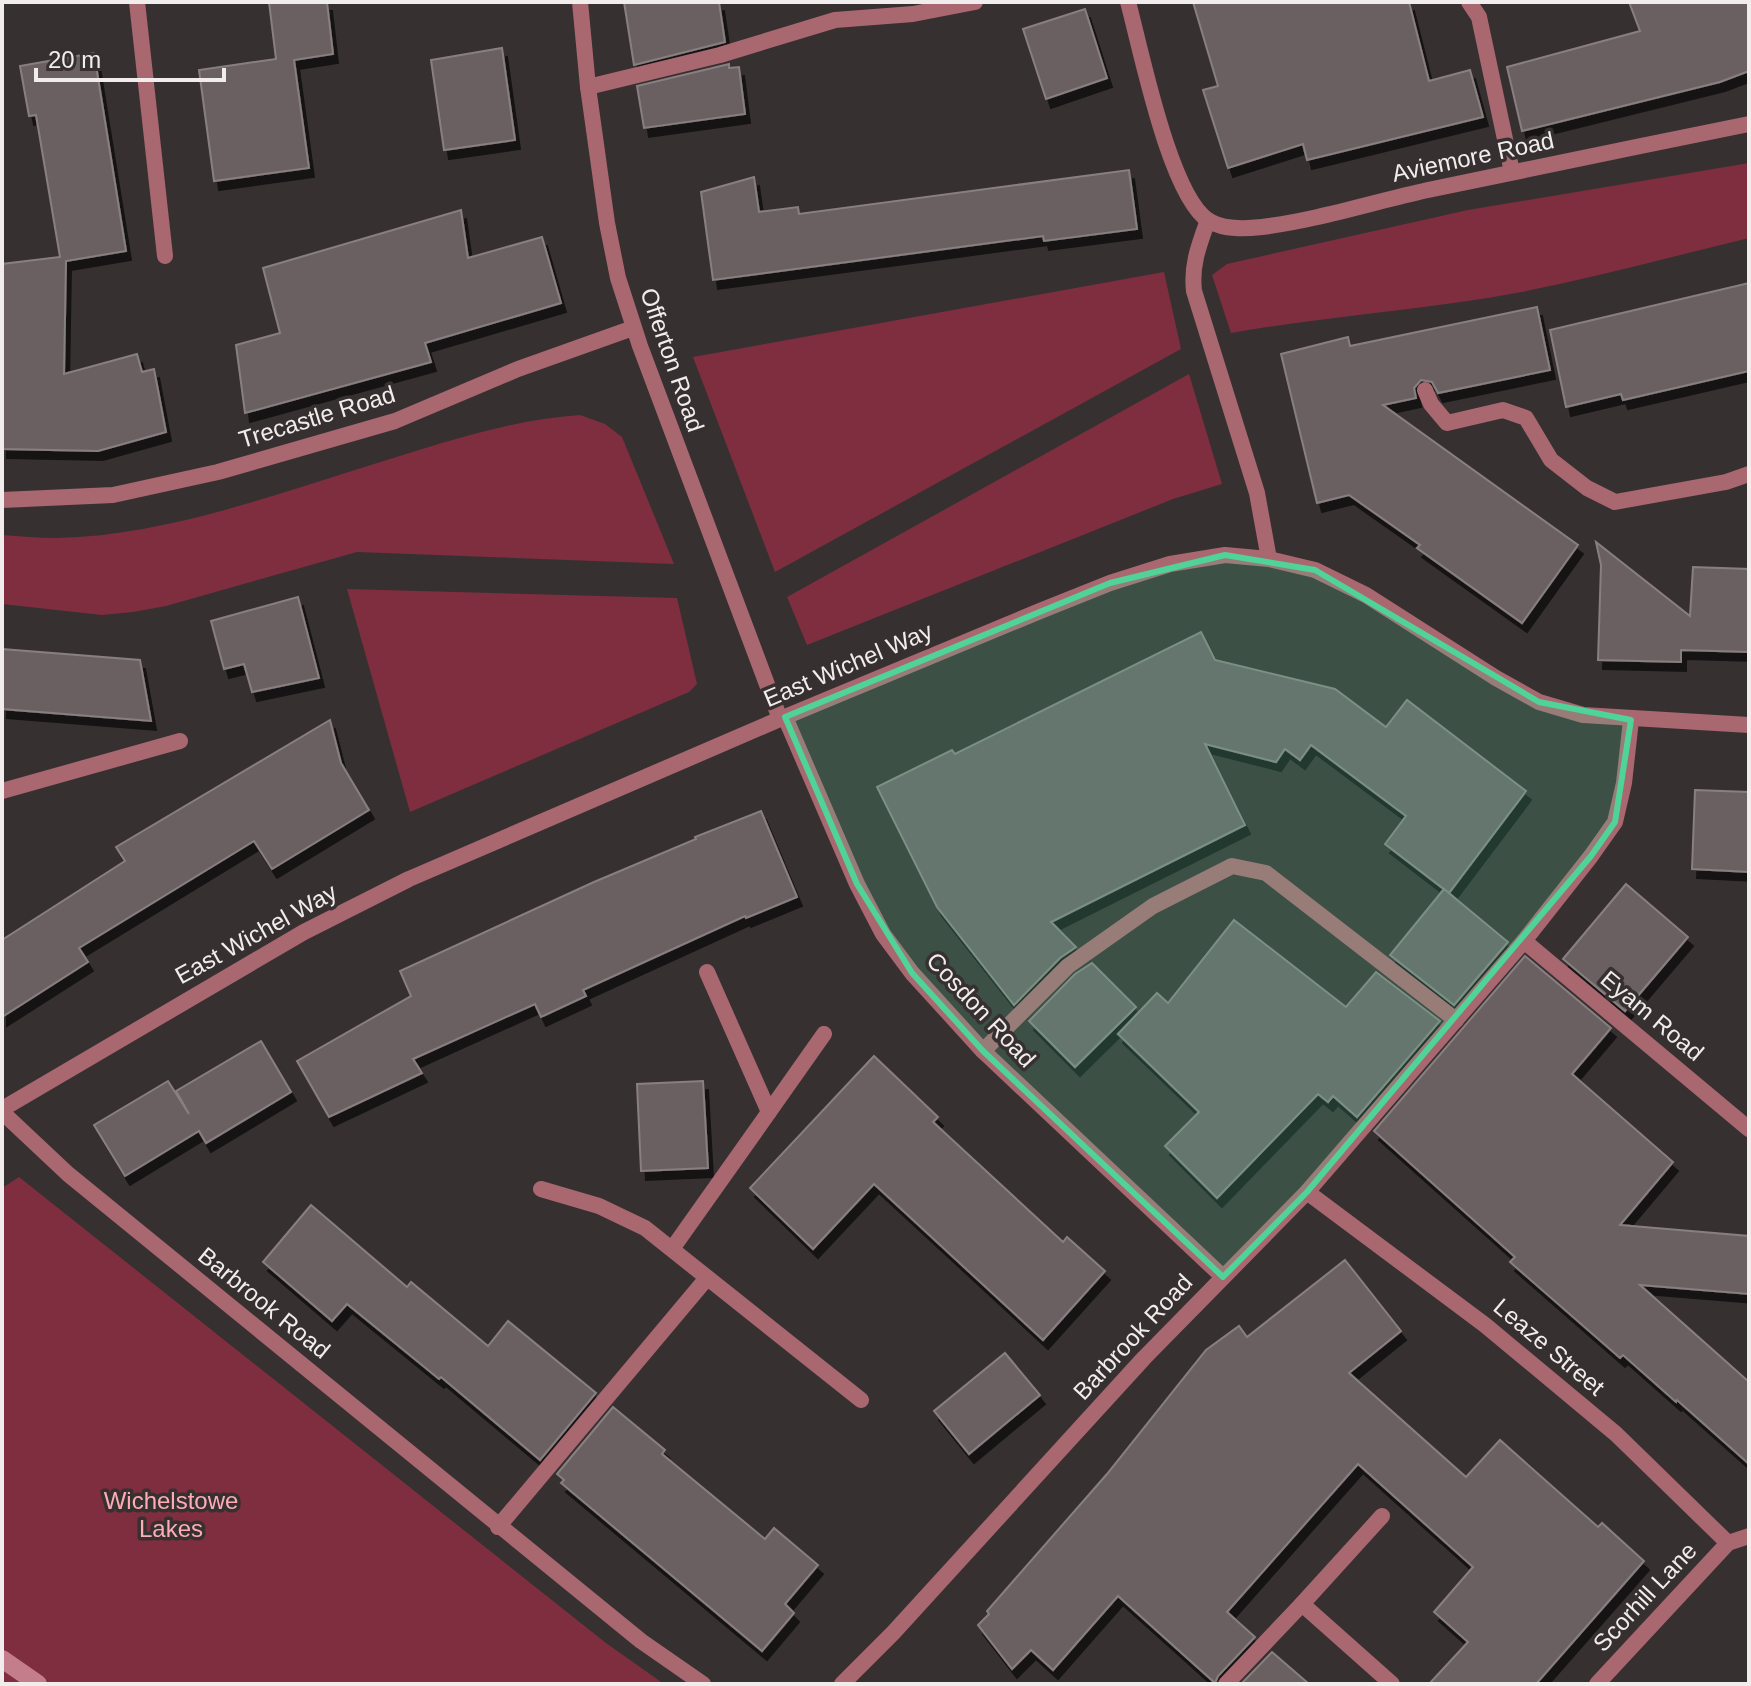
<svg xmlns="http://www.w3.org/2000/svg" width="1751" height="1686" font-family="Arial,sans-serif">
<defs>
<filter id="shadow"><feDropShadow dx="5" dy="9" stdDeviation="0" flood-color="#0009"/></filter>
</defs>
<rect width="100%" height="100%" fill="#373031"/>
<g fill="#7e2e3e">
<path d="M 1749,163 L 1749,238 C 1674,256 1598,277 1522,292 C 1425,310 1327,316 1231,333 L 1212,275 L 1227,264 L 1468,210 Z"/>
<path d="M 1164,272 L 1181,349 L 775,572 L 693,357 Z"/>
<path d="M 1189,374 L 1222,484 L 1173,499 L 807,645 L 787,597 Z"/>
<path d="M 580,415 L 605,424 L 622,437 L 674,564 L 357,552 L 166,606 L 133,612 L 102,615 L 2,604 L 2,535 C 20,536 38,538 57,538 C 163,536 274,495 374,464 C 442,443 509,420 580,415 Z"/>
<path d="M 347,589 L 677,598 L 697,684 L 689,692 L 410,812 Z"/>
<path d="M 19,1177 L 606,1643 L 664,1684 L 2,1684 L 2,1188 Z"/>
</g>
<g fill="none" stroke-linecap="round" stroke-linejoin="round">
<path stroke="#c47d8a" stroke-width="18" d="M 2,1659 L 38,1684"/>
</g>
<g fill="#6a6162" stroke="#887f80" stroke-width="2" filter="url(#shadow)">
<path d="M 269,2 L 327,2 L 333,54 L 294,60 L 309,168 L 214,181 L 199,70 L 276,59 Z"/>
<path d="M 624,2 L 719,2 L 725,42 L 634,65 Z"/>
<path d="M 1193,2 L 1409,2 L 1429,81 L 1470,70 L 1483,117 L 1307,160 L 1303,144 L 1228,168 L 1203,90 L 1218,86 Z"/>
<path d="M 1629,2 L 1749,2 L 1749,71 L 1720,82 L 1522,131 L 1507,67 L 1640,31 Z"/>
<path d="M 1085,9 L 1107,78 L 1046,99 L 1023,29 Z"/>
<path d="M 502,48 L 515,140 L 444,150 L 431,60 Z"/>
<path d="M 94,53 L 126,251 L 66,261 L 64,374 L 137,354 L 142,372 L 154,369 L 166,432 L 98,451 L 2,449 L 2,264 L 60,257 L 36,115 L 29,116 L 20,66 Z"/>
<path d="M 729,64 L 729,68 L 739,67 L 745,114 L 644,128 L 637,86 Z"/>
<path d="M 1129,170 L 1137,229 L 1044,241 L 1043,236 L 713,280 L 701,192 L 754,177 L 759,212 L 798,207 L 799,214 Z"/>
<path d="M 461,210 L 468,258 L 542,237 L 561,303 L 425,343 L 431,362 L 245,413 L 236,345 L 280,333 L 263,268 Z"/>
<path d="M 1749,283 L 1749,371 L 1623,400 L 1621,394 L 1566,407 L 1550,330 Z"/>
<path d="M 1537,307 L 1550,370 L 1438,393 L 1432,382 L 1421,380 L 1414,388 L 1416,398 L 1383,405 L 1578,545 L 1522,623 L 1417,548 L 1420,545 L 1349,495 L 1317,503 L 1281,354 L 1348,337 L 1350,346 Z"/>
<path d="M 1596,542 L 1690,616 L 1693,567 L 1749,569 L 1749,652 L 1681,650 L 1681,662 L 1598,660 L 1601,565 Z"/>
<path d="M 298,597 L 319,678 L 252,692 L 244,664 L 224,669 L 211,621 Z"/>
<path d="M 1201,632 L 1215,660 L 1335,689 L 1386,727 L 1407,700 L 1526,791 L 1449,893 L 1385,844 L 1406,816 L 1311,745 L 1300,760 L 1285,749 L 1276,762 L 1205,744 L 1245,825 L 1051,922 L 1076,947 L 1060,958 L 1014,1005 L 937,907 L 877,787 L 952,750 L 955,754 Z"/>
<path d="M 2,649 L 140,660 L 151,721 L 2,709 Z"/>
<path d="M 330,720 L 341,763 L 369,810 L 272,869 L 254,841 L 79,948 L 88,962 L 2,1017 L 2,940 L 125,861 L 116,847 Z"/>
<path d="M 1695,790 L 1749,792 L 1749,872 L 1692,869 Z"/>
<path d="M 761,811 L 797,897 L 746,918 L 745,916 L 583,990 L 586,996 L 541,1017 L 535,1004 L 413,1059 L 422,1073 L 329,1117 L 297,1061 L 411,996 L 400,971 L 594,882 L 696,839 L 695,837 Z"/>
<path d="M 1626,884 L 1688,937 L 1625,1011 L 1563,959 Z"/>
<path d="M 1444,889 L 1508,942 L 1454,1005 L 1390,955 Z"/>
<path d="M 1234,920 L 1346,1007 L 1376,972 L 1440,1021 L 1357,1117 L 1333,1096 L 1328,1102 L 1318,1094 L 1217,1198 L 1165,1146 L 1199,1112 L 1118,1034 L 1157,993 L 1168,1003 Z"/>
<path d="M 1525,956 L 1611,1028 L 1572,1074 L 1673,1162 L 1620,1225 L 1749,1236 L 1749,1294 L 1640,1285 L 1749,1382 L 1749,1464 L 1677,1400 L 1676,1402 L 1623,1355 L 1620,1358 L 1510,1262 L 1515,1257 L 1374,1131 Z"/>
<path d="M 1092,963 L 1136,1007 L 1075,1067 L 1029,1021 L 1075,974 Z"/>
<path d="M 261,1041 L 291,1092 L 206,1143 L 199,1131 L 125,1176 L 94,1125 L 168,1081 L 189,1114 L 176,1091 Z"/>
<path d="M 874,1056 L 938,1117 L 933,1122 L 1063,1242 L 1067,1237 L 1105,1271 L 1043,1340 L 874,1184 L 813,1249 L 750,1188 Z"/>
<path d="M 703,1081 L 708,1168 L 641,1171 L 637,1084 Z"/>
<path d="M 311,1205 L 407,1287 L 411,1282 L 488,1346 L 508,1321 L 596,1393 L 540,1460 L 441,1377 L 439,1379 L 347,1304 L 332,1321 L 263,1262 Z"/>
<path d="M 1345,1260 L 1401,1331 L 1349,1373 L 1466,1477 L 1500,1440 L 1598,1527 L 1602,1523 L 1644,1561 L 1536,1684 L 1429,1684 L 1468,1642 L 1434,1612 L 1473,1567 L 1358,1464 L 1227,1612 L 1255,1637 L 1218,1676 L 1215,1683 L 1118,1596 L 1053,1670 L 1031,1650 L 1012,1669 L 978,1625 L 989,1614 L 987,1611 L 1107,1474 L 1206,1350 L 1239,1326 L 1247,1337 Z"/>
<path d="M 1005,1353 L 1040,1395 L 969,1454 L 934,1411 Z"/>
<path d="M 613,1407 L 665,1450 L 662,1454 L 765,1539 L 774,1528 L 818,1565 L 785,1604 L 794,1613 L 762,1651 L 561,1483 L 564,1480 L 557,1474 Z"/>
<path d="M 1272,1652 L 1309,1684 L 1241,1684 Z"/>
</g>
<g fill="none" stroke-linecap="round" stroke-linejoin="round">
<g stroke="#a96770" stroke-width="16">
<path d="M 137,2 L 165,256"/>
<path d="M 1469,2 L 1479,17 L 1512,172"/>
<path d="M 588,87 L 720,55 L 835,20 L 913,14 L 975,2"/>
<path d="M 1425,390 L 1431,404 L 1447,423 L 1503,410 L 1526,418 L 1551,460 L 1587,488 L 1615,502 L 1726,482 L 1749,474"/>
<path d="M 2,791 L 180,741"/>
<path d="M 1524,941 L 1749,1129"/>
<path d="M 983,1051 L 1068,966 L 1153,906 L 1232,866 L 1266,873 L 1456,1020"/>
<path d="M 769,1112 L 824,1034"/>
<path d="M 541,1189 L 599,1206 L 645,1228 L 861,1400"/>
<path d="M 672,1249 L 769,1112 L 707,972"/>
<path d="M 498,1527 L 707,1278"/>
<path d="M 1302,1604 L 1382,1516"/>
<path d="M 1226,1684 L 1302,1604 L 1392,1684"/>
</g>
<path stroke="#a96770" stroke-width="16" d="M 1208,220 C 1199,245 1191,265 1194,291 L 1257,493 L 1269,559"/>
<g stroke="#a96770" stroke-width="16">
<path d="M 580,2 L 588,87 L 607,223 L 618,278 L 640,346 L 780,719"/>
<path d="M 1128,2 C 1141,50 1170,197 1209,221 C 1225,230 1245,229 1262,227 C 1318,220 1373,202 1428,190 C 1535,167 1642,146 1749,124"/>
<path d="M 2,500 L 113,495 L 218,472 L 395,421 L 518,369 L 633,328"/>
<path d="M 785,717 L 857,884 L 883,934 L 912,973 L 983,1051 L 1223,1277"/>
<path d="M 2,1109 L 304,932 L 409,879 L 780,719 L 1040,611 L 1110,583 L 1170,564 L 1225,555 L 1269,559 L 1315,570 L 1366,595 L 1496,678 L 1539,702 L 1583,715 L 1749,725"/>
<path d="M 2,1112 L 68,1174 L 641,1641 L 703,1684"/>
<path d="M 1307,1192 L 1485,1325 L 1616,1434 L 1728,1543"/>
<path d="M 842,1684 L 893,1633 L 1144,1358 L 1307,1192 L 1524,941 L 1591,856 L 1615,822 L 1624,783 L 1631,720"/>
<path d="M 1597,1684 L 1728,1543 L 1749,1536"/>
</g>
</g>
<path fill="#4fd399" fill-opacity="0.2" stroke="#4fd399" stroke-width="6" stroke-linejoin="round" d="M 1225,555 L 1315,570 L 1539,702 L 1631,720 L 1615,822 L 1591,856 L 1307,1192 L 1223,1277 L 983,1051 L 912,973 L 857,884 L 785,717 L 1110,583 Z"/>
<g text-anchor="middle" stroke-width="7" stroke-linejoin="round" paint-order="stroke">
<g font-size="24" fill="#f2eded" stroke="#373031">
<text transform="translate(1473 157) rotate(-12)" y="8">Aviemore Road</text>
<text transform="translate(672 360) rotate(71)" y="8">Offerton Road</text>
<text transform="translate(317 417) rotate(-17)" y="8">Trecastle Road</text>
<text transform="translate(848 665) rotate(-23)" y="8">East Wichel Way</text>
<text transform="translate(256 934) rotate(-29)" y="8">East Wichel Way</text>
<text transform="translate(981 1010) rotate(47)" y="8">Cosdon Road</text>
<text transform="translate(1652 1016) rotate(40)" y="8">Eyam Road</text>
<text transform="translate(264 1303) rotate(39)" y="8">Barbrook Road</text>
<text transform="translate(1133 1337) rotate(-47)" y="8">Barbrook Road</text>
<text transform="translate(1549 1347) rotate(40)" y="8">Leaze Street</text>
<text transform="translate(1645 1597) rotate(-47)" y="8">Scorhill Lane</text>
</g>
<g font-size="24" fill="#fdacb6" stroke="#373031">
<text x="171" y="1509">Wichelstowe<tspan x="171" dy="28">Lakes</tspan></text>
</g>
</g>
<rect width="1751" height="1686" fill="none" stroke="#f2eded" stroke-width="8"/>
<path d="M36 68v12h188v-12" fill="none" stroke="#f2eded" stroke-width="4"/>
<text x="48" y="68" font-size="24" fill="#f2eded" stroke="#373031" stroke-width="6" paint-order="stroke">20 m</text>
</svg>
